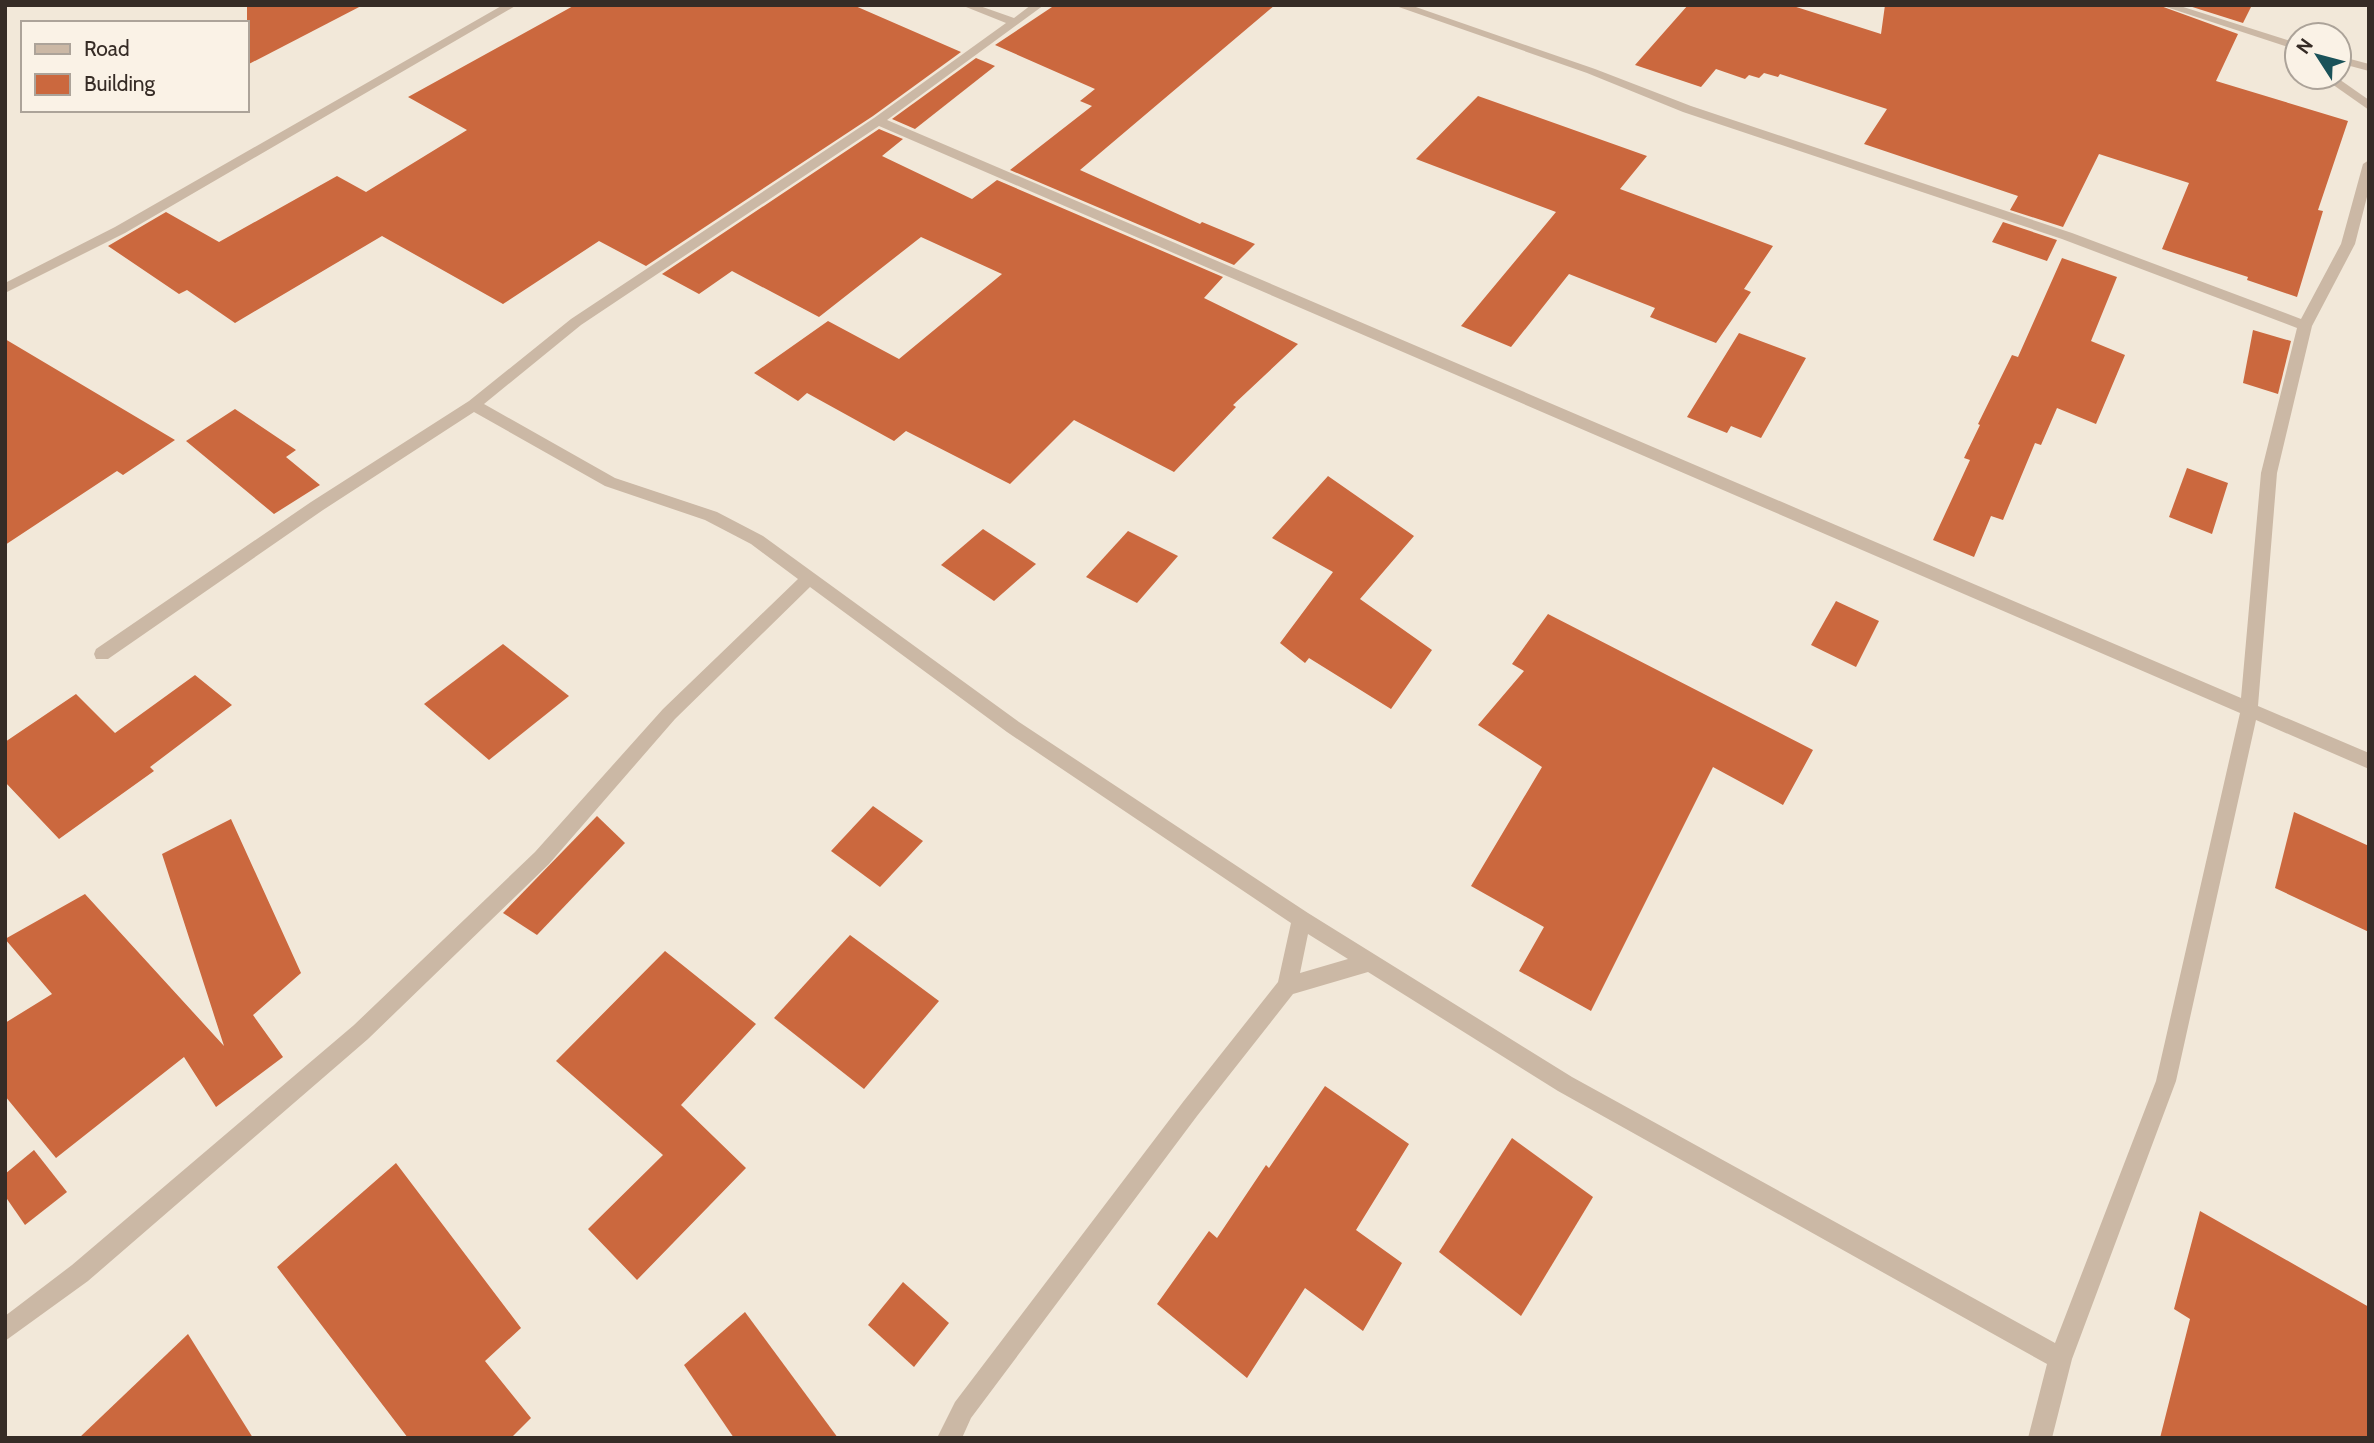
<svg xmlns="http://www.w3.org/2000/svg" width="2374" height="1443" font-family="Cabin,sans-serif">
<rect width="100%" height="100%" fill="#f2e8d9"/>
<g fill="#cb683e">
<path d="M 247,5 L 363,5 L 247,65 Z"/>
<path d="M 575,5 L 853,5 L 961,52 L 873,116 L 646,266 L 599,241 L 503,304 L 382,236 L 235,323 L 187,290 L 179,294 L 108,246 L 166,212 L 219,242 L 337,176 L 366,192 L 467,130 L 408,97 Z"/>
<path d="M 1055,5 L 1275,5 L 1080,170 L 1200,224 L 1202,222 L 1255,244 L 1234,265 L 1010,170 L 1092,106 L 1080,101 L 1095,89 L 995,45 Z"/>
<path d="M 1688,5 L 1790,5 L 1881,34 L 1885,5 L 2158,5 L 2238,34 L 2216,81 L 2348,121 L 2318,210 L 2323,211 L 2297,297 L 2247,280 L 2248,277 L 2162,249 L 2189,183 L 2099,154 L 2063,227 L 2010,210 L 2018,196 L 1864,144 L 1887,109 L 1780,74 L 1778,77 L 1764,73 L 1759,78 L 1749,75 L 1745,79 L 1716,69 L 1701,87 L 1635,65 Z"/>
<path d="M 2186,5 L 2252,5 L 2243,23 Z"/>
<path d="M 976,58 L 995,66 L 915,129 L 892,119 Z"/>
<path d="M 1478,96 L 1647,156 L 1620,189 L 1773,246 L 1744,289 L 1751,292 L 1716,343 L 1650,317 L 1655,308 L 1569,274 L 1511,347 L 1461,326 L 1556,212 L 1416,159 Z"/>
<path d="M 879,129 L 903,139 L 882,156 L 972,199 L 997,180 L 1223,277 L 1204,298 L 1298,344 L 1233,405 L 1236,407 L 1174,472 L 1074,420 L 1010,484 L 906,431 L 894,441 L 807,393 L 798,401 L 754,373 L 828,321 L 899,359 L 1002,274 L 921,237 L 819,317 L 732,271 L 699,294 L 662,274 Z"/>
<path d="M 2003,222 L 2057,240 L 2047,261 L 1992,242 Z"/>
<path d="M 2062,258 L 2117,277 L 2091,341 L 2125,355 L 2096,424 L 2057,408 L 2041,445 L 2035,443 L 2003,520 L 1991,516 L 1974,557 L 1933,540 L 1970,460 L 1964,458 L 1980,425 L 1978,424 L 2012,355 L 2018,357 Z"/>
<path d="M 2253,330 L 2291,341 L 2278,394 L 2243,383 Z"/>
<path d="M 1739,333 L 1806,358 L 1761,438 L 1731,426 L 1727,433 L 1687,417 Z"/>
<path d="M 5,339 L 175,440 L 123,475 L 117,471 L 5,545 Z"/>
<path d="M 235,409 L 296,450 L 286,457 L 320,485 L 274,514 L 186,441 Z"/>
<path d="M 2187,468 L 2228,483 L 2212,534 L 2169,517 Z"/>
<path d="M 1328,476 L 1414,536 L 1360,599 L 1432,650 L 1391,709 L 1309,658 L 1305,663 L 1280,643 L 1333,572 L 1272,538 Z"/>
<path d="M 983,529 L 1036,564 L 994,601 L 941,565 Z"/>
<path d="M 1128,531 L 1178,556 L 1137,603 L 1086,577 Z"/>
<path d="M 1836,601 L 1879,621 L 1856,667 L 1811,645 Z"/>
<path d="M 1548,614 L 1813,750 L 1783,805 L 1713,767 L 1591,1011 L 1519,971 L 1544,927 L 1471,886 L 1542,767 L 1478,725 L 1524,671 L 1512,664 Z"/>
<path d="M 503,644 L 569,696 L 489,760 L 424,704 Z"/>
<path d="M 195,675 L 232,705 L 150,767 L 154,771 L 59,839 L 5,782 L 5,742 L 76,694 L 115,733 Z"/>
<path d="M 873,806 L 923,841 L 880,887 L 831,851 Z"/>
<path d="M 2294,812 L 2369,846 L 2369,932 L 2275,888 Z"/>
<path d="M 597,816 L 625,843 L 537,935 L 503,913 Z"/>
<path d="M 231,819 L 301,973 L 253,1015 L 283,1057 L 216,1107 L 184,1057 L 56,1158 L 5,1096 L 5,1023 L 52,994 L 5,939 L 85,894 L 224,1046 L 162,854 Z"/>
<path d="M 850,935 L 939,1001 L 864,1089 L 774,1018 Z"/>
<path d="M 665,951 L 756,1024 L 681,1105 L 746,1168 L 637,1280 L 588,1229 L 663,1155 L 556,1061 Z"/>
<path d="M 1325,1086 L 1409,1144 L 1356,1230 L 1402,1263 L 1363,1331 L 1305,1288 L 1247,1378 L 1157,1304 L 1209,1231 L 1217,1238 L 1266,1165 L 1269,1168 Z"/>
<path d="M 1512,1138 L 1593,1197 L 1521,1316 L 1439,1252 Z"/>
<path d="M 34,1150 L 67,1192 L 25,1225 L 5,1196 L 5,1174 Z"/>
<path d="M 396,1163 L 521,1328 L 485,1361 L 531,1418 L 511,1438 L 408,1438 L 277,1267 Z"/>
<path d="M 2200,1211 L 2369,1307 L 2369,1438 L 2160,1438 L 2190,1319 L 2174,1309 Z"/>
<path d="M 903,1282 L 949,1323 L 914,1367 L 868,1325 Z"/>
<path d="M 745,1312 L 838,1438 L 734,1438 L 684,1365 Z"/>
<path d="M 188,1334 L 253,1438 L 79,1438 Z"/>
</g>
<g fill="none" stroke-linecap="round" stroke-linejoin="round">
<g fill="#cbb8a5" fill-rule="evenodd">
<path d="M 503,5 L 517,5 L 125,233 L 5,293 L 5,283 L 115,227 Z"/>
<path d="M 961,5 L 977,5 L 1014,18 L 1031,5 L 1044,5 L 887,120 L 2241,698 L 2261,473 L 2297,328 L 2062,239 L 1683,112 L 1587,73 L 1393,5 L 1410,5 L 1595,69 L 1691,106 L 2072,233 L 2301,319 L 2341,244 L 2363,164 L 2369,160 L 2369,189 L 2355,244 L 2312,326 L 2277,473 L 2258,706 L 2369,753 L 2369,769 L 2256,720 L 2176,1081 L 2072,1359 L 2052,1438 L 2028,1438 L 2047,1364 L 1558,1091 L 1368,972 L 1293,994 L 1197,1116 L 971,1418 L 962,1438 L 937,1438 L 955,1402 L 1183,1102 L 1278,982 L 1291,923 L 1007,732 L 810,587 L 675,719 L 549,864 L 368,1039 L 88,1281 L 5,1341 L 5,1316 L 72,1265 L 354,1025 L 535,852 L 663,709 L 798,579 L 751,544 L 705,520 L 605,486 L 474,412 L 323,510 L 108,659 L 96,659 L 94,654 L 96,649 L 311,502 L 469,401 L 571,319 L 874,118 L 1006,23 ZM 879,126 L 2240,713 L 2156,1081 L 2055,1343 L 1572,1077 L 1308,913 L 1019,722 L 763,536 L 717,512 L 615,478 L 484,404 L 581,325 ZM 1308,934 L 1348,959 L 1300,973 Z"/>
<path d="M 2160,5 L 2177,5 L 2297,43 L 2297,50 Z"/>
<path d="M 2339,56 L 2369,64 L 2369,71 L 2339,63 Z"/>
<path d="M 2322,77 L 2336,77 L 2369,100 L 2369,110 Z"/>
</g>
</g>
<rect width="2374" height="1443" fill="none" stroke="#362c26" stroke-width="14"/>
<rect x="21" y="21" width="228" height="91" fill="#faf2e6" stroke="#aca399" stroke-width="2"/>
<rect x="35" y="44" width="35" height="10" fill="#cbb8a5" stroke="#aca399" stroke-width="2"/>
<text x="84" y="56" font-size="21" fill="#362c26">Road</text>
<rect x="35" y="74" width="35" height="21" fill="#cb683e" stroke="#aca399" stroke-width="2"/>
<text x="84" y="91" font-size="21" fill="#362c26">Building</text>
<g transform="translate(2318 56) rotate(306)"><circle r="33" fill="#faf2e6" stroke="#aca399" stroke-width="2"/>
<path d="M0-5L12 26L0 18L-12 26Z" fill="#1a5259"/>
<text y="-10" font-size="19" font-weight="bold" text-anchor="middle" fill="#362c26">N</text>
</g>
</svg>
